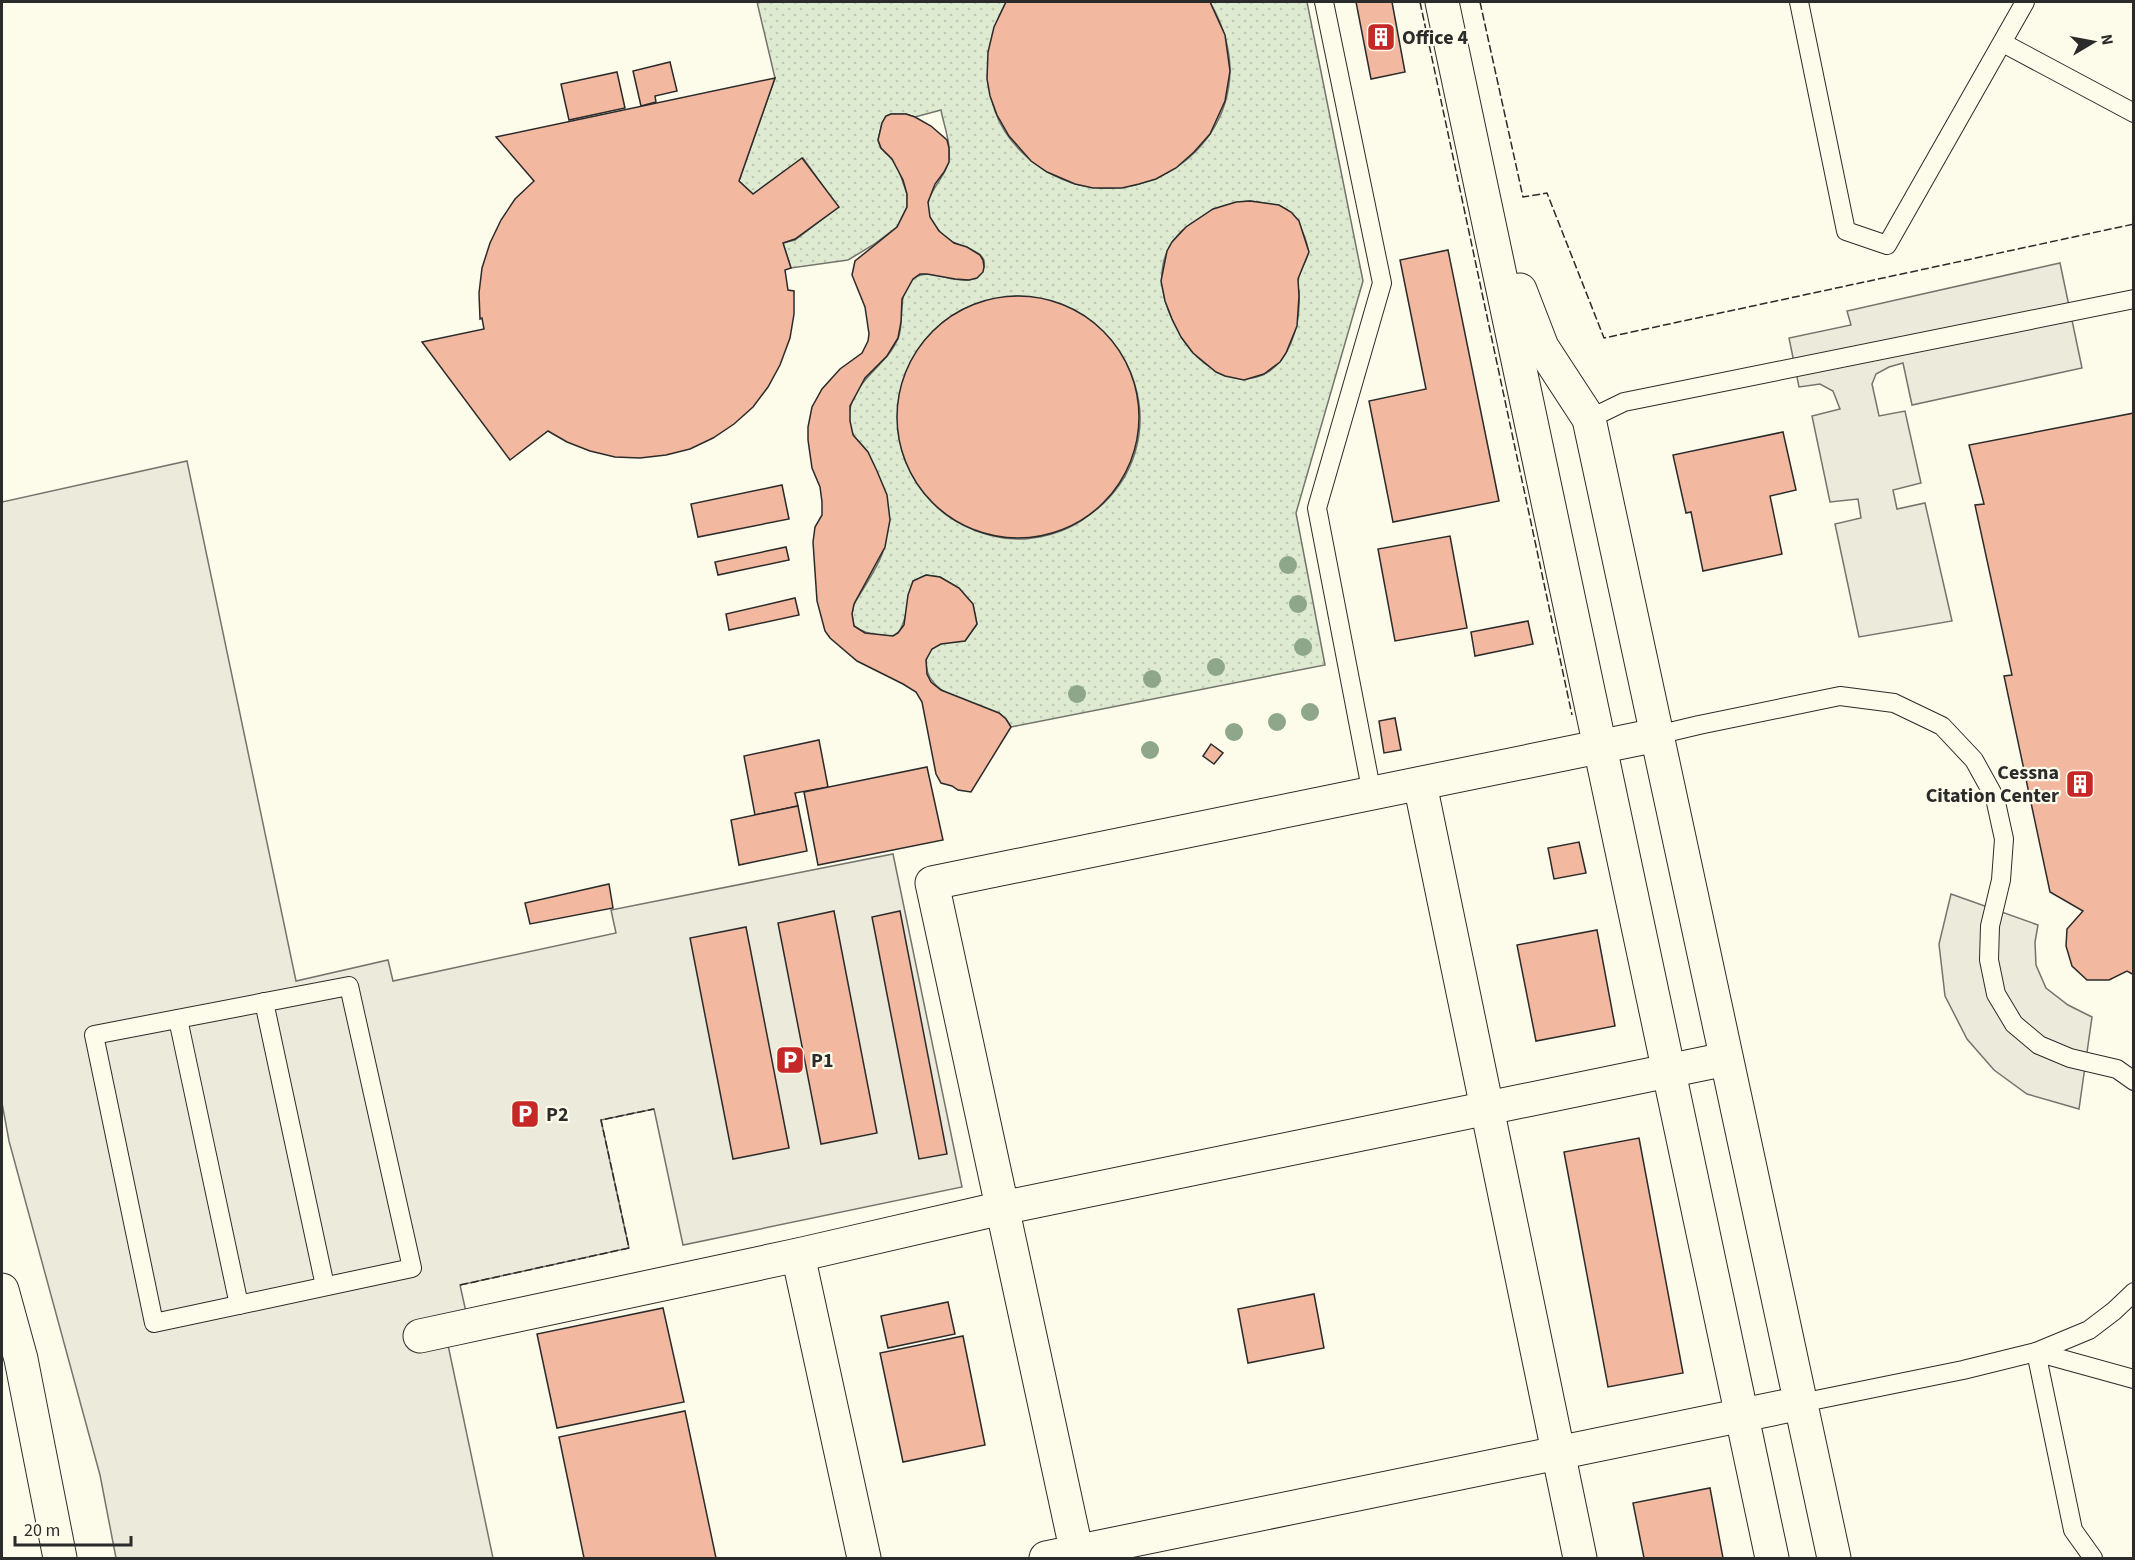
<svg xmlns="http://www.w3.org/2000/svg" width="2135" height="1560" font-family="'Source Sans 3',sans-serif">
<defs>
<pattern id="park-dots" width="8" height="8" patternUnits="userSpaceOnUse" patternTransform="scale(1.5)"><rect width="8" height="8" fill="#deebd1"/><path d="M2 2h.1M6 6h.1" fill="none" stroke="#bfcab4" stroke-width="1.8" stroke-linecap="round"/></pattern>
</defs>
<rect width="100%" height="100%" fill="#fdfbea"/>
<path fill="url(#park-dots)" stroke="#74746e" stroke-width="1.5" fill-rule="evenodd" d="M 757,2 L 1006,2 C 987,37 982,72 995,111 C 1003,134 1020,153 1040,167 C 1117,221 1228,166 1230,71 C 1230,46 1222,23 1210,2 L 1307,2 L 1363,281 L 1296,513 L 1325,665 L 1011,727 L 1006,719 L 999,713 C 980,706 955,700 939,688 C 924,676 919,651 941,644 C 948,641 957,642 965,641 L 977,624 L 973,604 L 959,588 L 940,577 L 926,575 L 913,581 C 909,594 906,630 895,635 C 891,637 885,636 881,635 C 869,634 863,632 854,626 L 852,614 L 854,604 C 862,590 881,563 884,548 C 885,543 871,461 868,454 C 866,447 858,442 854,436 C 849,428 848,414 851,405 C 859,377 887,364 898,339 C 906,319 894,288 918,276 C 936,267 974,296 984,267 C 988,252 965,248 955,243 C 945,239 935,228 930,218 C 920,195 946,180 949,160 C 951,143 944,126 941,110 L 915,117 L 906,114 L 891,114 L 886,116 L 882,123 L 878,141 L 881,148 L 892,159 L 899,171 L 907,194 L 907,207 L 897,227 L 873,245 L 848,260 L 791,268 L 783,243 L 795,240 L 838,207 L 803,158 L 753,194 L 739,181 L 775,78 ZM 1250,201 C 1277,205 1293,204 1303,233 C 1305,238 1308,245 1308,251 C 1308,261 1298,270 1298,280 C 1297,285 1299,289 1299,294 C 1300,310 1297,328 1291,343 C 1267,400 1208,382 1181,336 C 1162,305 1151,265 1178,235 C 1185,226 1194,222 1203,216 C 1218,207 1233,202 1250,201 ZM 1016,296 C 1136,300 1186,446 1088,516 C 1070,530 1047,537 1025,539 C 1003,540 983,535 963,525 C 941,514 924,497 912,475 C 880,416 903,339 964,309 C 981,301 998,298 1016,296 Z"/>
<g fill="#eceadb" stroke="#74746e" stroke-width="1.5">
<path d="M 2060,263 L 2082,368 L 1912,405 L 1903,363 L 1889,367 L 1876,374 L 1872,384 L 1879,416 L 1905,411 L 1921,483 L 1893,490 L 1897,509 L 1925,503 L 1952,621 L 1859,637 L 1835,524 L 1861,518 L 1858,499 L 1830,502 L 1812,416 L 1840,409 L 1833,391 L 1820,384 L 1799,387 L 1789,338 L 1851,325 L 1847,311 Z"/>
<path d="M 187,461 L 296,981 L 388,960 L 393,981 L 616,933 L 611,910 L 893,854 L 962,1187 L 683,1245 L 654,1109 L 601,1120 L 629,1248 L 460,1285 L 472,1339 L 448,1345 L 493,1558 L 116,1558 L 100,1475 L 9,1141 L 2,1103 L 2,502 Z"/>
<path d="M 1951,894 L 2038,925 L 2035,942 L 2036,965 L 2046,988 L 2068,1005 L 2092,1017 L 2079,1109 L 2027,1094 L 1994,1070 L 1967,1039 L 1945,996 L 1939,944 Z"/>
</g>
<g fill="#f2b8a0" stroke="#2b2b2b" stroke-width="1.5">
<path d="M 1006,2 L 1210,2 L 1225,35 L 1230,71 L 1225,101 L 1210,134 L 1194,152 L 1176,168 L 1156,179 L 1139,184 L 1122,188 L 1093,188 L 1075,184 L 1047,172 L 1031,161 L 1009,136 L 997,115 L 990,96 L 987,79 L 988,52 L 994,27 Z"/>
<path d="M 1356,2 L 1392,2 L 1405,72 L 1371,79 Z"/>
<path d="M 670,62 L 677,91 L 655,96 L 656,102 L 641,106 L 633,71 Z"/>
<path d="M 617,72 L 625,108 L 569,120 L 561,84 Z"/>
<path d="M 775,78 L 739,181 L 753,194 L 802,158 L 839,207 L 795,239 L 783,243 L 791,268 L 785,270 L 788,290 L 794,291 L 794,314 L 790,338 L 780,365 L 768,387 L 753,407 L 734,424 L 713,438 L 690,449 L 666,455 L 640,458 L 615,457 L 590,451 L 567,442 L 548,431 L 510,460 L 422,342 L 484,329 L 482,318 L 480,319 L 479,293 L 482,268 L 490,243 L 501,220 L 515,199 L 534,181 L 496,137 Z"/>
<path d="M 891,114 L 906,114 L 915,117 L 931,126 L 947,140 L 949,148 L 949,162 L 944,172 L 935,184 L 928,202 L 930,217 L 939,231 L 954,243 L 967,247 L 980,255 L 983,260 L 984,267 L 983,272 L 977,278 L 969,280 L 955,279 L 927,274 L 920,274 L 913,279 L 902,299 L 901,322 L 898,338 L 887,356 L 865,378 L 850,406 L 850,421 L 853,435 L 868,452 L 877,471 L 887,495 L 890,520 L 885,547 L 854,604 L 852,614 L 854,626 L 865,633 L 893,636 L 898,633 L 904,625 L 908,595 L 913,581 L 926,575 L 940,577 L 959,588 L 973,604 L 977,624 L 965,641 L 941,644 L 932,649 L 926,660 L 927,674 L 931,682 L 941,690 L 999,713 L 1006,719 L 1011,727 L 971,792 L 958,790 L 952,786 L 941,783 L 936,774 L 922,702 L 916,692 L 903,684 L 857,661 L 830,638 L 825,631 L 817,601 L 813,542 L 815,527 L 822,515 L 822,502 L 820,487 L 812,468 L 808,440 L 808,427 L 812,407 L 822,389 L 840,369 L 862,353 L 868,341 L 869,334 L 865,307 L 852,275 L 855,261 L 897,227 L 907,207 L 907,194 L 903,180 L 892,159 L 881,148 L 878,140 L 882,123 L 886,116 Z"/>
<path d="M 1250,201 L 1279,205 L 1291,212 L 1299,221 L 1309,252 L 1298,279 L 1299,296 L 1297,326 L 1286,353 L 1280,362 L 1264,374 L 1244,380 L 1225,376 L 1216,372 L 1193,353 L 1181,337 L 1172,319 L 1165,301 L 1161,281 L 1167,251 L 1172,242 L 1186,227 L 1213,209 L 1236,202 Z"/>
<path d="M 1448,250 L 1499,501 L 1393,522 L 1369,401 L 1426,389 L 1400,260 Z"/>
<circle cx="1018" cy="417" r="121"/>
<path d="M 2134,413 L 2134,975 L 2127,971 L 2109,980 L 2087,980 L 2072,966 L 2066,946 L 2067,929 L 2083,911 L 2050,892 L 2004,676 L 2012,675 L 1975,505 L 1984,504 L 1969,445 Z"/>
<path d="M 1783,432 L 1796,490 L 1770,496 L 1782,554 L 1703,571 L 1691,512 L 1686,513 L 1673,455 Z"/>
<path d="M 782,485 L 789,519 L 698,537 L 691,504 Z"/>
<path d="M 1450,536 L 1467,628 L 1395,641 L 1378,549 Z"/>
<path d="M 786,547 L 789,560 L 718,575 L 715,562 Z"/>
<path d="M 795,598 L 799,615 L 729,630 L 726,614 Z"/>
<path d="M 1528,621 L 1533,644 L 1475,656 L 1471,632 Z"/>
<path d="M 1395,718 L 1401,750 L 1384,753 L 1379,721 Z"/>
<path d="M 819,740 L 828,787 L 795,793 L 798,806 L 755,815 L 744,756 Z"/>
<path d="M 1211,744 L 1223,753 L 1214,764 L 1203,756 Z"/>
<path d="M 927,767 L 943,840 L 818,865 L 804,792 Z"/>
<path d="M 798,806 L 807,851 L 739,865 L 731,820 Z"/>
<path d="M 1579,842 L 1586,873 L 1554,879 L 1548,848 Z"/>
<path d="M 609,884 L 613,908 L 530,924 L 525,903 Z"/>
<path d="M 834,911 L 877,1133 L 821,1144 L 778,923 Z"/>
<path d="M 900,911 L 947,1154 L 919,1159 L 872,917 Z"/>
<path d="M 746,927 L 789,1148 L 733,1159 L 690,938 Z"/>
<path d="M 1597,930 L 1615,1026 L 1536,1041 L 1517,945 Z"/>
<path d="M 1639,1138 L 1683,1373 L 1608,1387 L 1564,1152 Z"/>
<path d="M 1314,1294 L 1324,1348 L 1248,1363 L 1238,1309 Z"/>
<path d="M 948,1302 L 955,1334 L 888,1348 L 881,1316 Z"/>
<path d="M 663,1308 L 684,1402 L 557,1428 L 537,1334 Z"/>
<path d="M 963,1336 L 985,1445 L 903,1462 L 880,1353 Z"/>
<path d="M 685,1411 L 716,1558 L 584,1558 L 559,1437 Z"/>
<path d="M 1710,1488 L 1723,1558 L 1644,1558 L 1633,1503 Z"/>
</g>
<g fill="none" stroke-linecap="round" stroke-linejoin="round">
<g stroke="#2b2b2b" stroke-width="20">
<g id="service">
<path d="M 1324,2 L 1382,283 L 1317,508 L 1372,794"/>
<path d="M 1799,2 L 1846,231 L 1887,245 L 2025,2"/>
<path d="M 2003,43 L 2134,113"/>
<path d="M 1589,419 L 1624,402 L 2134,299"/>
<path d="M 1657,735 L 1699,725 L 1840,696 L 1894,703 L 1942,726 L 1974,760 L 1995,798 L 2004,839 L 2001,880 L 1990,926 L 1989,960 L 1996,994 L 2014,1024 L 2039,1045 L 2070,1058 L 2117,1069 L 2134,1081"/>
<path d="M 349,986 L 412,1268 L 154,1323 L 94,1035 Z"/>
<path d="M 264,1002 L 325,1286"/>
<path d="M 178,1019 L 239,1305"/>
<path d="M 1801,1403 L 1963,1370 L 2036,1352 L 2089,1330 L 2114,1311 L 2134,1292"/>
<path d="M 2093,1558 L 2073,1530 L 2036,1352 L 2134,1379"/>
</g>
</g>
<g stroke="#2b2b2b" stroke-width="35">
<g id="minor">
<path d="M 1442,2 L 1772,1558"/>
<path d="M 1520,290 L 1542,347 L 1589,419 L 1834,1558"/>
<path d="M 1420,784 L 1580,1558"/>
<path d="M 798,1255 L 864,1558"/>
<path d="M 2,1290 L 21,1359 L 60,1558"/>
<path d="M 420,1336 L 798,1255 L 1002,1208 L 1726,1059"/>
<path d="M 1046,1558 L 1801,1403"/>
<path d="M 1078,1558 L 932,883 L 1657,735"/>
</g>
</g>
<use href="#service" stroke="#fdfbea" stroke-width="18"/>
<use href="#minor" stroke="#fdfbea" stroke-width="33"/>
<g stroke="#2b2b2b" stroke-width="1.5" stroke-dasharray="8 3" stroke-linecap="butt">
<path d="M 1420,2 L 1572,715"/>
<path d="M 1480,2 L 1523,197 L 1547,193 L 1604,338 L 2134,224"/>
<path d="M 460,1285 L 629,1248 L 601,1120 L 654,1109"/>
</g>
</g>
<g fill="#8ea78a">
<circle cx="1288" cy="565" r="9"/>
<circle cx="1298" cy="604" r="9"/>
<circle cx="1303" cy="647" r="9"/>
<circle cx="1216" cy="667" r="9"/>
<circle cx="1152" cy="679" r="9"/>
<circle cx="1077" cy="694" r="9"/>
<circle cx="1310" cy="712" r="9"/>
<circle cx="1277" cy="722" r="9"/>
<circle cx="1234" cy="732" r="9"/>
<circle cx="1150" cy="750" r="9"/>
</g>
<defs>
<g id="building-square" transform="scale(1.5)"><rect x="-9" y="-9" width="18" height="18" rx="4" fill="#c62828" stroke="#fdfbea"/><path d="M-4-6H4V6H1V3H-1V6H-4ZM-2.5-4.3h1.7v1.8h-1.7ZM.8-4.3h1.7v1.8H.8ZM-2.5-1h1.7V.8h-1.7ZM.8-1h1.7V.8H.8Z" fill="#fff"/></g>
<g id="parking-square" transform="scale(1.5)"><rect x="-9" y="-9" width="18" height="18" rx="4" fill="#c62828" stroke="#fdfbea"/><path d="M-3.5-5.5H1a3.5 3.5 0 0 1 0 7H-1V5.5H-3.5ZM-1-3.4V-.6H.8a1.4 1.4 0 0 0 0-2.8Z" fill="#fff"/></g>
</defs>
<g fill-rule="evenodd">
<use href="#building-square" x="1381" y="37"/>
<use href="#building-square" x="2080" y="784"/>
<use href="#parking-square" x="790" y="1060"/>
<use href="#parking-square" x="525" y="1114"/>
</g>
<g text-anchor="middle" stroke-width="4.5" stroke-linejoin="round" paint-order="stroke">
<g font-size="20" font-weight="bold" fill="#2b2b2b" stroke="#fdfbea" text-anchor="start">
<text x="1402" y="44">Office 4</text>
<text x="2059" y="779" text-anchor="end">Cessna<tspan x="2059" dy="23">Citation Center</tspan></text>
<text x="811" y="1067">P1</text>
<text x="546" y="1121">P2</text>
</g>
</g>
<rect width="2135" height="1560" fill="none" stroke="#2b2b2b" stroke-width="6"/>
<g transform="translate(2093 42) rotate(80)" stroke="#fdfbea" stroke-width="4.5" paint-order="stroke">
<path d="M0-4.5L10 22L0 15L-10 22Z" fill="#2b2b2b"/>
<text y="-9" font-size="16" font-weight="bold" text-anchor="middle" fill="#2b2b2b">N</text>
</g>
<path d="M15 1536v9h116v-9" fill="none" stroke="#2b2b2b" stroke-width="3"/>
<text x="24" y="1536" font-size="18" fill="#2b2b2b" stroke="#fdfbea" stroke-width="4.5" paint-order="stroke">20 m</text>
</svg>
